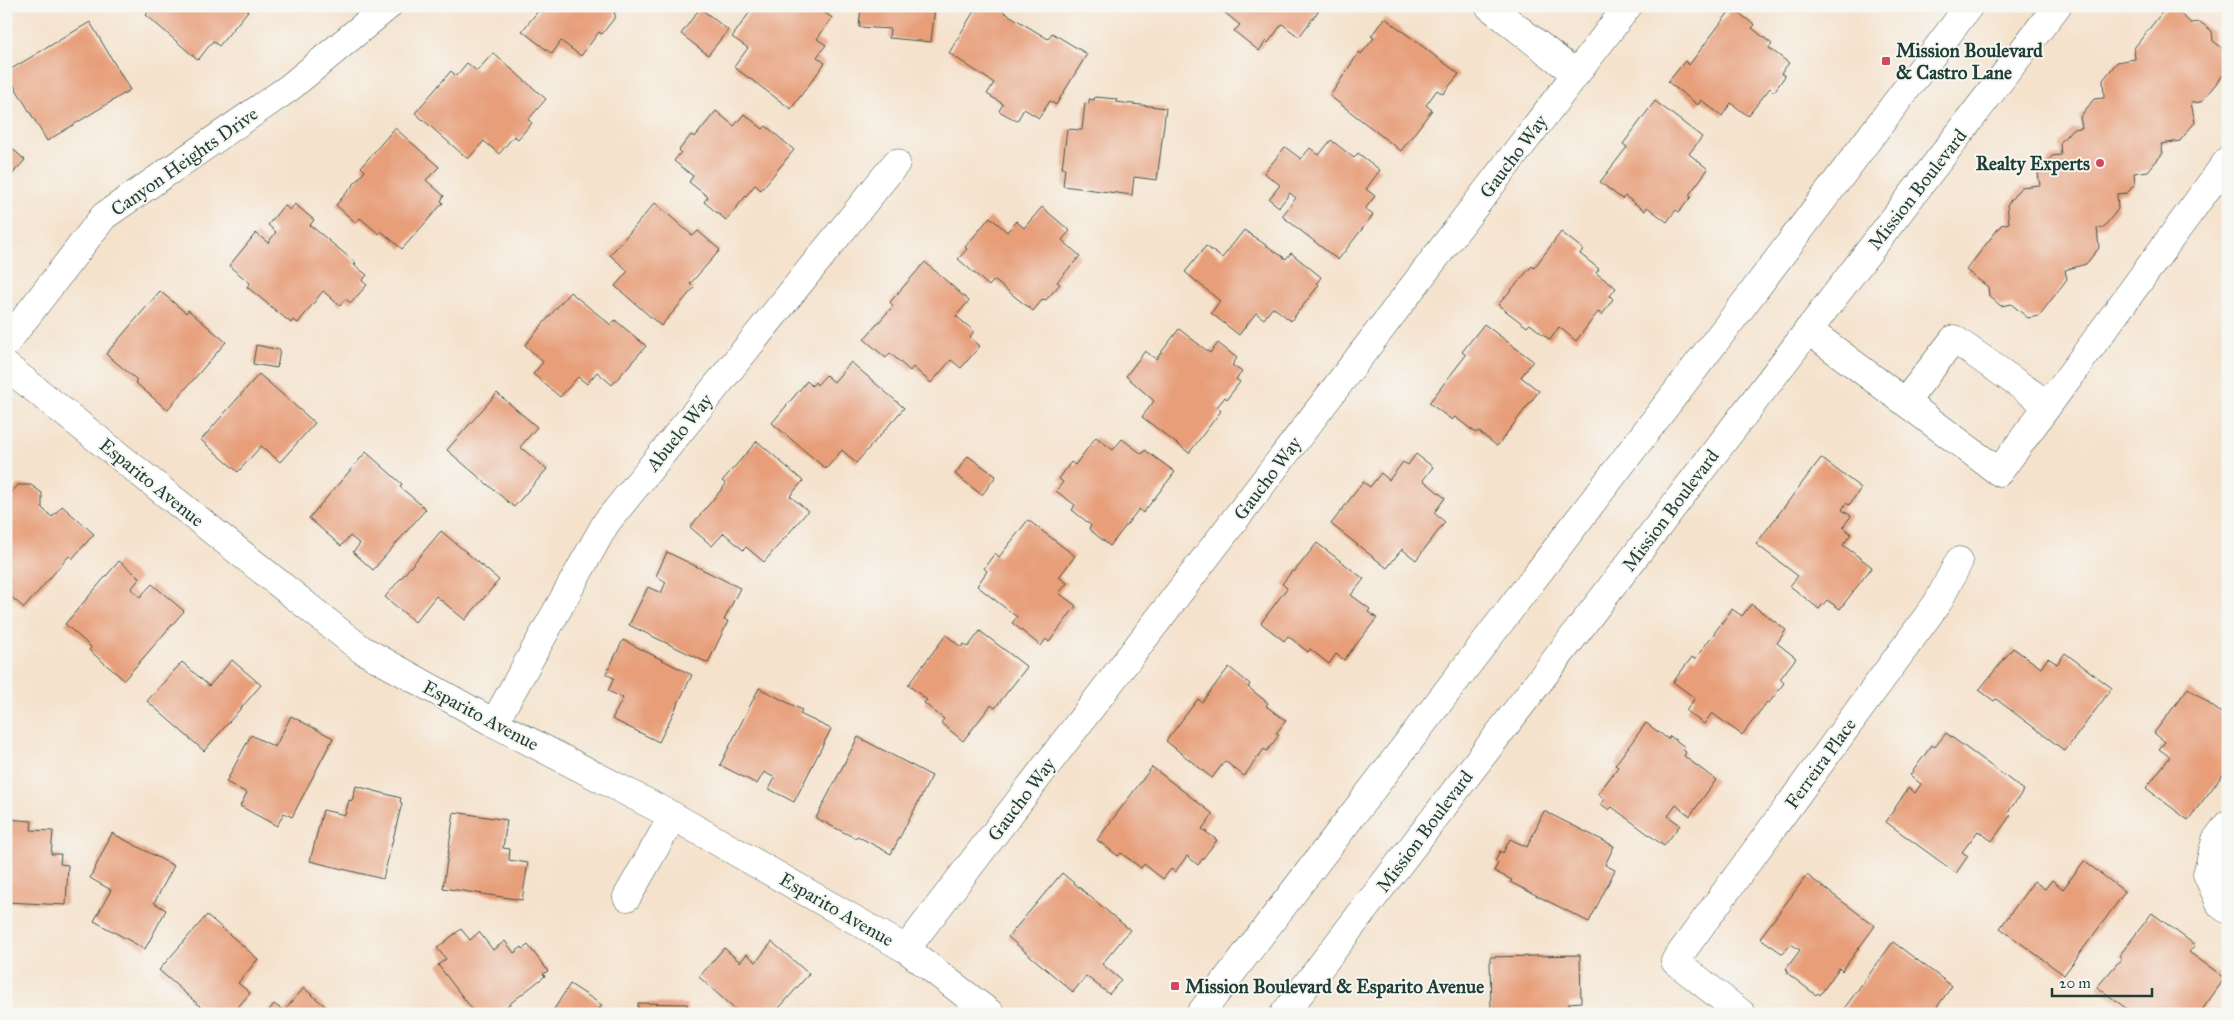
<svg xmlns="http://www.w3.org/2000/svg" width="2234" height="1020" font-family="'IM FELL Great Primer',serif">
<rect width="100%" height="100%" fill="#f6f6f2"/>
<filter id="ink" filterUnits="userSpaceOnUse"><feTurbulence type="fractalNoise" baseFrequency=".02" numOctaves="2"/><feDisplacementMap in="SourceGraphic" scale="10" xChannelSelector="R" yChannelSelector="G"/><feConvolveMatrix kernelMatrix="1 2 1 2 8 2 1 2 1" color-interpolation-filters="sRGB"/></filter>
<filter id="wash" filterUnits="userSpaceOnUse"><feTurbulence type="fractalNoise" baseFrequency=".0096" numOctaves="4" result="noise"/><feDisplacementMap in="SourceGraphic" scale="20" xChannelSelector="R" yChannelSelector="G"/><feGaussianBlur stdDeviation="1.12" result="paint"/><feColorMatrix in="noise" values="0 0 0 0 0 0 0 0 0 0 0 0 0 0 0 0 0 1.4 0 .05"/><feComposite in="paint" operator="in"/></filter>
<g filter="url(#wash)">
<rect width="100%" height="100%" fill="#f5e2cc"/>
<g id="blocks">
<g fill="#e79e79">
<path d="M 153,6 L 252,6 L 219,46 L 213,41 L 198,60 L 146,15 Z"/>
<path d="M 535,6 L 619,6 L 614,14 L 616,16 L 602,34 L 599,32 L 581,56 L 561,41 L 552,54 L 522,31 L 539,10 Z"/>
<path d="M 754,6 L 816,6 L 832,18 L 817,39 L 826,45 L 817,57 L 825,63 L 791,109 L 734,67 L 748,48 L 732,37 Z"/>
<path d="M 861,6 L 935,6 L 931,42 L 889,38 L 890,29 L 859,27 Z"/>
<path d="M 977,6 L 994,6 L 1048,39 L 1052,33 L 1087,54 L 1056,105 L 1050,101 L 1039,118 L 1024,109 L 1017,121 L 999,111 L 1003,104 L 987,94 L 994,83 L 949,53 Z"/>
<path d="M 1221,6 L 1322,6 L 1299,37 L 1282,24 L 1268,43 L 1266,41 L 1259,51 L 1234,31 L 1240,25 L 1224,12 L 1226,10 Z"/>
<path d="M 700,8 L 728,30 L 708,55 L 681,34 Z"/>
<path d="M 1732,8 L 1755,25 L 1752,28 L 1772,44 L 1769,48 L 1789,63 L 1781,73 L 1785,76 L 1774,92 L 1770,88 L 1748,116 L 1731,103 L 1722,116 L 1701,100 L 1698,105 L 1668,82 L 1685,61 L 1689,65 Z"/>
<path d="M 2173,8 L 2191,23 L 2200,22 L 2212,31 L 2213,41 L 2228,52 L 2228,69 L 2201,102 L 2191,103 L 2195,122 L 2180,141 L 2161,144 L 2163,153 L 2148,171 L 2134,173 L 2135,184 L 2127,193 L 2117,194 L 2118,209 L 2104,227 L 2097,228 L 2099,248 L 2086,264 L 2065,270 L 2067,279 L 2039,316 L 2028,318 L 2011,304 L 2001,306 L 1989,296 L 1988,287 L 1966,270 L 2001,225 L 2009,223 L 2007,205 L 2021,187 L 2040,185 L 2038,174 L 2052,156 L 2061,155 L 2060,143 L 2072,129 L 2082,128 L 2080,117 L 2094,99 L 2104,98 L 2103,80 L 2117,62 L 2135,59 L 2134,48 L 2164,10 Z"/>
<path d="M 1385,18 L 1459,74 L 1443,94 L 1437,90 L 1426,105 L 1432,110 L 1401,151 L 1330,96 L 1359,52 L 1361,54 L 1374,38 L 1371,36 Z"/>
<path d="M 90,22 L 130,90 L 47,141 L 6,72 Z"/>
<path d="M 493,53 L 546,99 L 528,120 L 532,123 L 518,139 L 514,136 L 499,154 L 484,141 L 468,159 L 415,113 L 451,71 L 456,76 L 467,63 L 477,71 Z"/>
<path d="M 6,86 L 13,96 L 6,100 Z"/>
<path d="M 1095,97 L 1117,99 L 1116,102 L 1166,108 L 1157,180 L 1134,177 L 1132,195 L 1063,186 L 1065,168 L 1062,168 L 1067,129 L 1082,130 L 1085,103 L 1089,104 L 1089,99 L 1094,100 Z"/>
<path d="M 1655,101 L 1702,137 L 1689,154 L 1708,169 L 1689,195 L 1691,197 L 1679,212 L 1676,210 L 1667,222 L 1647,207 L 1645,211 L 1625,196 L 1622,199 L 1600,182 L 1627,147 L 1623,144 Z"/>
<path d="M 716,111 L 734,126 L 744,114 L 763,129 L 766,126 L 794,150 L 761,190 L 755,185 L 726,220 L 704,202 L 708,197 L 689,182 L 693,176 L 674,161 L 681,152 L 679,150 L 691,135 L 695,137 Z"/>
<path d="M 395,128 L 439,167 L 426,180 L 444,196 L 441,201 L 443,203 L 402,249 L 381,231 L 379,234 L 360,218 L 356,223 L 336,205 L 365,171 L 361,167 Z"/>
<path d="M 1331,140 L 1354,158 L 1358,153 L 1380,170 L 1366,189 L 1375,196 L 1365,209 L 1373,215 L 1338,260 L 1282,216 L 1296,198 L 1290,193 L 1279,207 L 1269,199 L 1280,185 L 1264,173 L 1285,147 L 1301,159 L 1310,148 L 1319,155 Z"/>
<path d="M 6,143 L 25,160 L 6,181 Z"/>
<path d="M 655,203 L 693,236 L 698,231 L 720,250 L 690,284 L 694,288 L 661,326 L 615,286 L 628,271 L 610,255 Z"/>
<path d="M 295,204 L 314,220 L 310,225 L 356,263 L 354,265 L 367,275 L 362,281 L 367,285 L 351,303 L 345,299 L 340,306 L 323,291 L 298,323 L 293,320 L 291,323 L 247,287 L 250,283 L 229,266 L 256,233 L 268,243 L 276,232 L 268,225 L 284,205 L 290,210 Z"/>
<path d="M 1042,207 L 1070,231 L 1062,240 L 1080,256 L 1057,282 L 1060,284 L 1046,300 L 1043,299 L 1033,311 L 994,280 L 989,286 L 958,259 L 967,249 L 965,247 L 990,217 L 1007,232 L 1016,221 L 1024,228 Z"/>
<path d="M 1244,230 L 1286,259 L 1291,253 L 1321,277 L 1317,283 L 1319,285 L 1291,321 L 1273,307 L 1264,319 L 1256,313 L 1239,335 L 1211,313 L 1220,301 L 1185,272 L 1206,246 L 1222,258 Z"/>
<path d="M 1561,232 L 1583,249 L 1580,254 L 1599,269 L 1596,273 L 1616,288 L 1610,296 L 1613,299 L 1602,315 L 1598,312 L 1576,341 L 1559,327 L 1550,340 L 1530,324 L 1527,327 L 1498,305 L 1532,266 L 1534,268 Z"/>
<path d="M 925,262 L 969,301 L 956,316 L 974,331 L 970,337 L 980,346 L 961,368 L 951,360 L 931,383 L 913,367 L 910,371 L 890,353 L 886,358 L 864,339 L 893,306 L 890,302 Z"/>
<path d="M 160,291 L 186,313 L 188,310 L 226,342 L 167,410 L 135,382 L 137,380 L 106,354 Z"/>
<path d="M 570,292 L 611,325 L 615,320 L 646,346 L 612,385 L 597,372 L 587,384 L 578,377 L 560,397 L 533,374 L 543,362 L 525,345 Z"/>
<path d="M 1484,324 L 1533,361 L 1521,377 L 1539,391 L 1497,446 L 1478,431 L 1476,433 L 1455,417 L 1452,420 L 1429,403 L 1466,355 L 1462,352 Z"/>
<path d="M 1179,329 L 1210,353 L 1218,343 L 1237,358 L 1232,365 L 1242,372 L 1236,379 L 1240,382 L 1227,399 L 1225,397 L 1217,407 L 1221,411 L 1189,453 L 1142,417 L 1154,401 L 1126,376 L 1145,351 L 1156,359 Z"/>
<path d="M 256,345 L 280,350 L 277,368 L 253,364 Z"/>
<path d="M 851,362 L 904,408 L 856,463 L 842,450 L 826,469 L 772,423 L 807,381 L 812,386 L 815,382 L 817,385 L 826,375 L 834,382 Z"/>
<path d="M 259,374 L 315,423 L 280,462 L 261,446 L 238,472 L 201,440 Z"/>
<path d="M 497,393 L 537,427 L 520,447 L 547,469 L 514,507 L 447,450 Z"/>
<path d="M 1096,437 L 1113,450 L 1122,439 L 1142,454 L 1145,450 L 1175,472 L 1143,513 L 1139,509 L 1110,546 L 1089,529 L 1091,525 L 1072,510 L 1075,505 L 1056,491 L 1063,482 L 1059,479 L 1071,462 L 1075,465 Z"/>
<path d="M 757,441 L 803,481 L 790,496 L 808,511 L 764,562 L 746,547 L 743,550 L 724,533 L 712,546 L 690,527 L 726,484 L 722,481 Z"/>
<path d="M 366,452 L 402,484 L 400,487 L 426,509 L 373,570 L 353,552 L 360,544 L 350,536 L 341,546 L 309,518 Z"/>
<path d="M 1416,454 L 1433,467 L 1423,480 L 1445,498 L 1434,513 L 1445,522 L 1416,560 L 1402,549 L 1387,568 L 1331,524 L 1363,482 L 1370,487 L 1381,473 L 1389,480 L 1403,462 L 1408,465 Z"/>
<path d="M 968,456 L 996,476 L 982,495 L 955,474 Z"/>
<path d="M 1821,458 L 1861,488 L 1849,505 L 1846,503 L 1842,510 L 1851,516 L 1843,527 L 1851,534 L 1843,545 L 1872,567 L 1840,609 L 1827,600 L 1819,609 L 1790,586 L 1798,576 L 1756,544 Z"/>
<path d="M 18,485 L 31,485 L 42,493 L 42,508 L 52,517 L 62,506 L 94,534 L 72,559 L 69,556 L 24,608 L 6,592 L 6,512 L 11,506 L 9,496 Z"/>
<path d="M 1028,520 L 1075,556 L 1059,577 L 1067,583 L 1059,593 L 1076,606 L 1049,642 L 1046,639 L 1041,646 L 1012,623 L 1017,617 L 977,586 L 987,571 L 984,568 L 995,553 L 999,557 Z"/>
<path d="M 441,531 L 499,580 L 465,620 L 436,596 L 415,622 L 385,597 Z"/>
<path d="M 1317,543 L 1364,579 L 1351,595 L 1370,609 L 1368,612 L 1377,618 L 1344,660 L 1336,654 L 1329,664 L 1310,649 L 1308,652 L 1288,636 L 1284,641 L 1261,623 L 1287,588 L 1282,584 L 1292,571 L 1294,572 Z"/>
<path d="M 667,552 L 740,588 L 724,620 L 728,621 L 708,663 L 629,625 L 648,587 L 661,593 L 666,582 L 656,576 Z"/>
<path d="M 119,561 L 140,578 L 131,589 L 140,597 L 152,584 L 184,611 L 124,680 L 89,650 L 91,647 L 65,624 Z"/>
<path d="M 1751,604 L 1786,630 L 1777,643 L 1796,658 L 1780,679 L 1784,683 L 1769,703 L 1767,702 L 1742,735 L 1712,713 L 1704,724 L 1686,711 L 1695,698 L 1673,682 L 1692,657 L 1695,659 L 1732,609 L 1742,616 Z"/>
<path d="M 980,631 L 1027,667 L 995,708 L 991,705 L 963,741 L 941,723 L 944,719 L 924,703 L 927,700 L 908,685 L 946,635 L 961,647 L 964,644 L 968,647 Z"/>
<path d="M 623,640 L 692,675 L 659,742 L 612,719 L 623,698 L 608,691 L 614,678 L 606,674 Z"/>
<path d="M 2013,648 L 2041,668 L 2048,658 L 2057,664 L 2065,653 L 2112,688 L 2065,751 L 1996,699 L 1994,701 L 1979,690 Z"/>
<path d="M 232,660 L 261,685 L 204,751 L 147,701 L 182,662 L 209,686 Z"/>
<path d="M 1229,667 L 1250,684 L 1248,687 L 1268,703 L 1266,706 L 1286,721 L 1276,733 L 1279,735 L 1267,751 L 1264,749 L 1244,776 L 1225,761 L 1212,778 L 1166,741 L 1198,699 L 1202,702 Z"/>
<path d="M 759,688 L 802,710 L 800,714 L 831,729 L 794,802 L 769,789 L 775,778 L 764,772 L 757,784 L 720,765 Z"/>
<path d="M 2188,688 L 2228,718 L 2228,768 L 2188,820 L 2146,788 L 2170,757 L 2159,749 L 2165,742 L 2154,733 Z"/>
<path d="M 291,716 L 333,738 L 292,817 L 284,813 L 277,826 L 240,806 L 247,793 L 226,782 L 251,735 L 275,747 Z"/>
<path d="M 1646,723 L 1668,739 L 1670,736 L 1685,747 L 1682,749 L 1686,752 L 1684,756 L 1716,780 L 1690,816 L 1676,805 L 1668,816 L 1680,825 L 1664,846 L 1612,807 L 1609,810 L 1601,804 L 1605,799 L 1598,794 L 1618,767 L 1615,765 Z"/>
<path d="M 1946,733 L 2024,790 L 2008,812 L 2011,815 L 1992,841 L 1978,831 L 1962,852 L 1968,856 L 1956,873 L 1886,822 L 1908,788 L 1915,793 L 1921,784 L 1910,775 L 1932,745 L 1935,747 Z"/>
<path d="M 858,737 L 932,776 L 891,854 L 857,836 L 855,838 L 816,818 Z"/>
<path d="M 1152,767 L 1213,814 L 1202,829 L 1217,840 L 1198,865 L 1187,856 L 1175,872 L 1171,869 L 1163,879 L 1144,864 L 1141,868 L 1121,853 L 1118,856 L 1097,840 Z"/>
<path d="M 356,786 L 401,798 L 400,802 L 402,803 L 383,879 L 310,861 L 323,810 L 345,815 L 349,800 L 352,801 Z"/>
<path d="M 1544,811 L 1614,846 L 1605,865 L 1615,870 L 1589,922 L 1510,882 L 1512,880 L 1494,871 L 1498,863 L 1495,862 L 1500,851 L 1503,853 L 1510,839 L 1527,847 Z"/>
<path d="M 454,812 L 507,820 L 503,848 L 510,849 L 509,860 L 528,863 L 522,900 L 443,888 Z"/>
<path d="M 6,819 L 32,821 L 31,830 L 53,831 L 51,854 L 61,854 L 60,864 L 68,865 L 66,905 L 6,902 Z"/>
<path d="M 112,833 L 174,866 L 154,903 L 166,910 L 145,949 L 94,921 L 111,890 L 90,878 Z"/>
<path d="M 2084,861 L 2125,892 L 2064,975 L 2000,928 L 2034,881 L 2045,889 L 2052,880 L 2063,889 Z"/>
<path d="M 1062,873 L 1130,930 L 1102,964 L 1121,980 L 1109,994 L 1086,976 L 1073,992 L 1008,937 Z"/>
<path d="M 1807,875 L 1875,926 L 1842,971 L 1839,968 L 1820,995 L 1818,993 L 1816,995 L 1787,973 L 1788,971 L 1786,969 L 1800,950 L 1791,944 L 1783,954 L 1760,938 Z"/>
<path d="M 2152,913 L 2195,945 L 2189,952 L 2225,978 L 2199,1014 L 2128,1014 L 2130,1011 L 2097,987 L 2122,958 L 2119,956 Z"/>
<path d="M 207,915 L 258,959 L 238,983 L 250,993 L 232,1014 L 209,1014 L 159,970 Z"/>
<path d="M 461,929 L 470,940 L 479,932 L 493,950 L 505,941 L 514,953 L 522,947 L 523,949 L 528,945 L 548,971 L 543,974 L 545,976 L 497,1014 L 476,1014 L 438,965 L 446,959 L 437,948 Z"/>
<path d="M 772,942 L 809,974 L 774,1014 L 740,1014 L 699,977 L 724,948 L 740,962 L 747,954 L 756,962 Z"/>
<path d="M 1893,942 L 1952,986 L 1932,1014 L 1840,1014 Z"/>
<path d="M 1580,955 L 1581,1002 L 1569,1003 L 1570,1014 L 1491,1014 L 1490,957 Z"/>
<path d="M 570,984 L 602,1005 L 596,1014 L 551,1014 Z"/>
<path d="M 304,988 L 334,1014 L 266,1014 L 274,1004 L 284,1011 Z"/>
<path d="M 638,1003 L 687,1004 L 687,1014 L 638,1014 Z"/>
</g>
</g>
</g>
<g filter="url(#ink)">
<use href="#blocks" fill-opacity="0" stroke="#3f564b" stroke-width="1"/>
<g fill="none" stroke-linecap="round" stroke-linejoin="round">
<g stroke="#3f564b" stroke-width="29">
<g id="minor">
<path d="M 1489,6 L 1576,74"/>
<path d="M 1808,330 L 1999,472 L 2228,160"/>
<path d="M 6,343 L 104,216 L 289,88 L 388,6"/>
<path d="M 6,366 L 361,649 L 494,723 L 673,816 L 906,949 L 991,1014"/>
<path d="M 1905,402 L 1954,339 L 2048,405"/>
<path d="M 494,723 L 606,523 L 896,163"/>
<path d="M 2228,824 L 2216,840 L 2207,874 L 2221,905 L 2228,910"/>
<path d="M 627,897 L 673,816"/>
<path d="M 906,949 L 1628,6"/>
<path d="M 1742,1014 L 1675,961 L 1938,602 L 1959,561"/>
</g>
</g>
<g stroke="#3f564b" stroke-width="29">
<g id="major">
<path d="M 1200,1014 L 1747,300 L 1969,6"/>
<path d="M 1284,1014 L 2057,6"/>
</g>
</g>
<use href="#minor" stroke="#fff" stroke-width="28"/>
<use href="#major" stroke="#fff" stroke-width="28"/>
</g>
</g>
<g fill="#d1495b" stroke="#f6f6f2" stroke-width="2">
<rect x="1881" y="56" width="10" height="10" rx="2.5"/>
<circle cx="2100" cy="163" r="5"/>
<rect x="1170" y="981" width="10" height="10" rx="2.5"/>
</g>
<g text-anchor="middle" stroke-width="4" stroke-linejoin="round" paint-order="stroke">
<g font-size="19" font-weight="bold" fill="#1f3d34" stroke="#f6f6f2" text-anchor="start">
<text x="1896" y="57">Mission Boulevard<tspan x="1896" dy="22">&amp; Castro Lane</tspan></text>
<text x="2090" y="170" text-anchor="end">Realty Experts</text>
<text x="1185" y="993">Mission Boulevard &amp; Esparito Avenue</text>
</g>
<g font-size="19" fill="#1f3d34" stroke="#f6f6f2">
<text transform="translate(1513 156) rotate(-53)" y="7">Gaucho Way</text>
<text transform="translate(184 161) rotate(-35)" y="7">Canyon Heights Drive</text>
<text transform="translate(1917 189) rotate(-52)" y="7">Mission Boulevard</text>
<text transform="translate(679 432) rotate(-51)" y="7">Abuelo Way</text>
<text transform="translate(1267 478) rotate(-53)" y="7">Gaucho Way</text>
<text transform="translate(152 482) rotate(39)" y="7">Esparito Avenue</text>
<text transform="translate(1670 510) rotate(-53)" y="7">Mission Boulevard</text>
<text transform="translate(481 715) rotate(28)" y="7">Esparito Avenue</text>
<text transform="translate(1820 763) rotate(-54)" y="7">Ferreira Place</text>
<text transform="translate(1021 799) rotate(-53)" y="7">Gaucho Way</text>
<text transform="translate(1424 831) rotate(-53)" y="7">Mission Boulevard</text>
<text transform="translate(837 909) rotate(30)" y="7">Esparito Avenue</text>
</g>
</g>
<rect width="2234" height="1020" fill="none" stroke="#f6f6f2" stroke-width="25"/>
<path d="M2052 988v8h100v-8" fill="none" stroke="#1f3d34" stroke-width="2.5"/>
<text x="2059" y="988" font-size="15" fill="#1f3d34" stroke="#f6f6f2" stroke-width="4" paint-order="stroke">20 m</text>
</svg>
